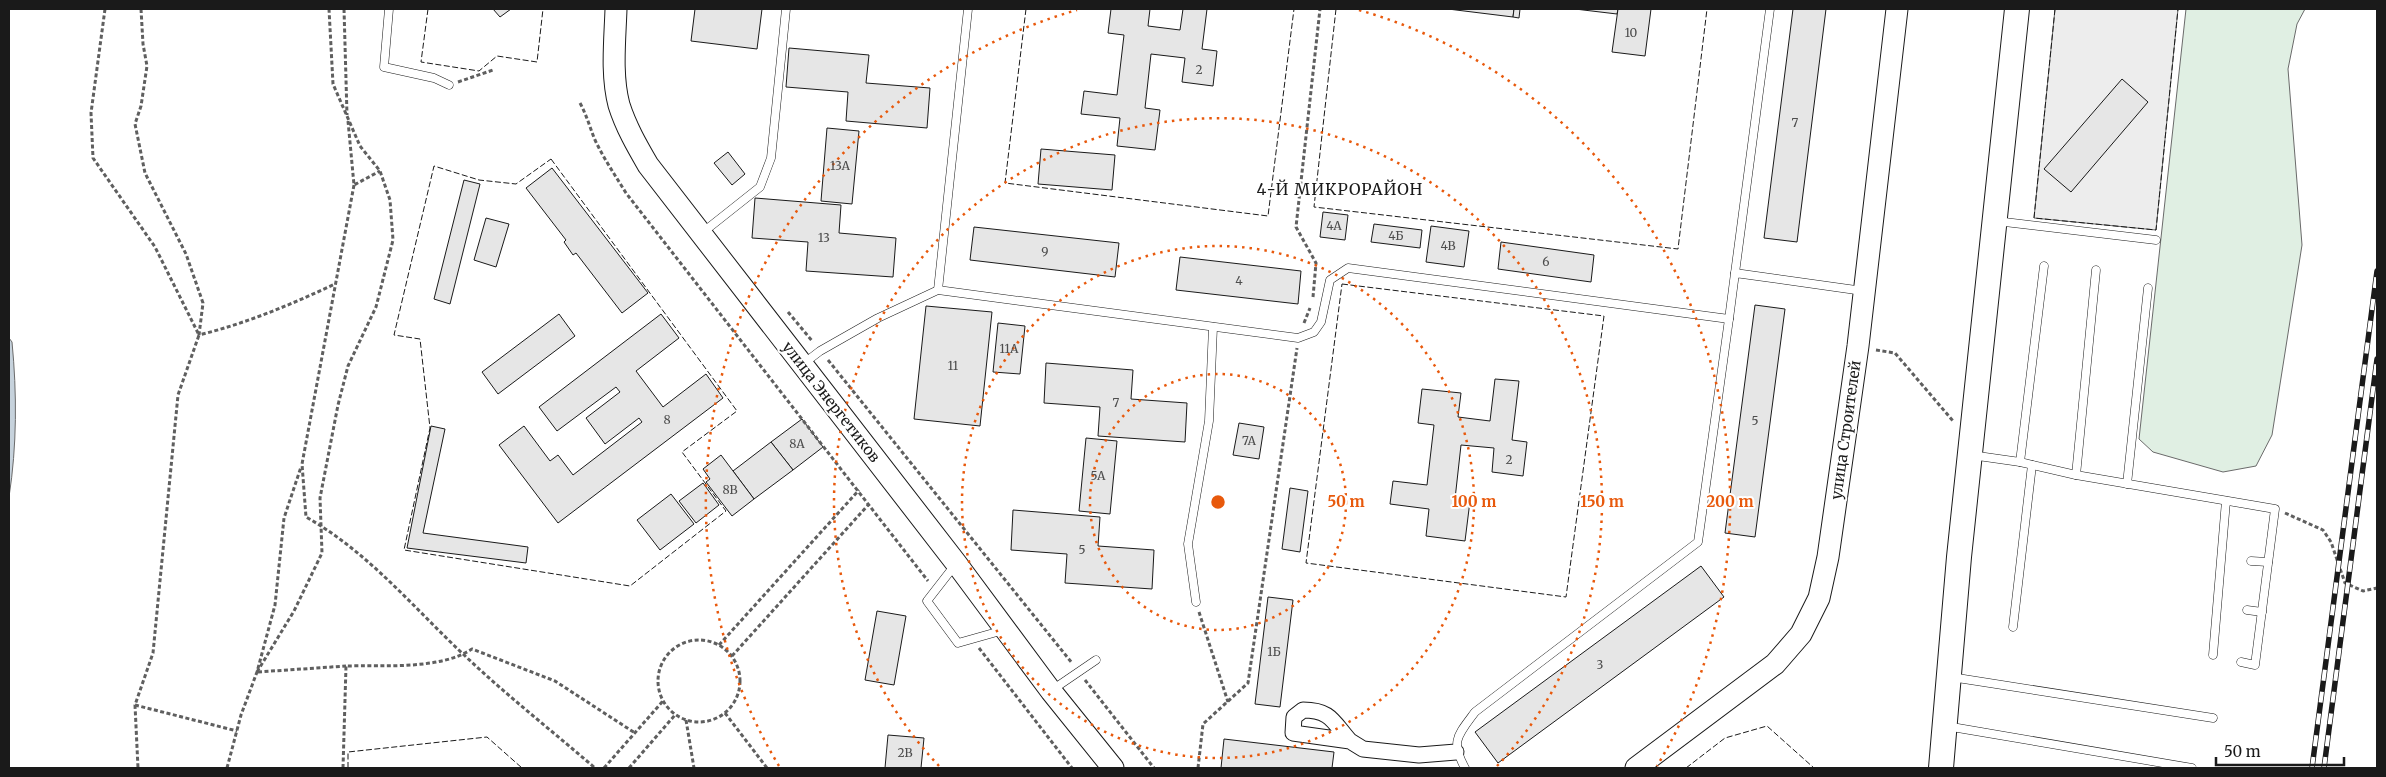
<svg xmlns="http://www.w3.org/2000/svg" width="2386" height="777" font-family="Merriweather,serif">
<rect width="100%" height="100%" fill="#fff"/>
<path fill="#e0efe3" stroke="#6a6a6a" d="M 2186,9 L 2305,9 L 2297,24 L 2288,69 L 2302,245 L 2272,435 L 2256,466 L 2223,472 L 2153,452 L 2139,439 Z"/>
<path fill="#ededed" stroke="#6a6a6a" d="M 2055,9 L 2178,9 L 2156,230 L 2034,218 Z"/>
<path fill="#c6d2dc" stroke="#6a6a6a" d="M 9,338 L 12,342 C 17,393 17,446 9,497 Z"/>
<g fill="#e6e6e6" stroke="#1a1a1a">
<path d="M 493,9 L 511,9 L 500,17 Z"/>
<path d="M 695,9 L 762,9 L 757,49 L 691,41 Z"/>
<path d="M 1111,9 L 1150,9 L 1148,26 L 1180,30 L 1183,9 L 1207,9 L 1202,49 L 1217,51 L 1213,86 L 1182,82 L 1185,58 L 1151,54 L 1145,108 L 1160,110 L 1155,150 L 1117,146 L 1120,118 L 1081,114 L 1084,91 L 1117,95 L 1124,35 L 1108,33 Z"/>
<path d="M 1448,9 L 1514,9 L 1513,17 Z"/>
<path d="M 1514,9 L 1520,9 L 1519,18 L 1513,17 Z"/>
<path d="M 1575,9 L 1618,9 L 1617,14 Z"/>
<path d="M 1618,9 L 1651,9 L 1645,56 L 1612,52 Z"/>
<path d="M 1793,9 L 1826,9 L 1797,242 L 1764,238 Z"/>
<path d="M 789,48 L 869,55 L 866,83 L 930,88 L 927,128 L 846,121 L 848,92 L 786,87 Z"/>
<path d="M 2122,79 L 2148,102 L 2071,192 L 2044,169 Z"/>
<path d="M 827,128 L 859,131 L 852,204 L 821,201 Z"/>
<path d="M 1041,149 L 1115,155 L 1112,190 L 1038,184 Z"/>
<path d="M 728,152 L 745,174 L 732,185 L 714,163 Z"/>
<path d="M 552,168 L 648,293 L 622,313 L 576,253 L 573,255 L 564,242 L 566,240 L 526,188 Z"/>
<path d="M 464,180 L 480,184 L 450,304 L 434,299 Z"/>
<path d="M 755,198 L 841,205 L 839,233 L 896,238 L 893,277 L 806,271 L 808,242 L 752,238 Z"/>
<path d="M 1323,212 L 1348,215 L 1345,240 L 1320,237 Z"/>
<path d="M 486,218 L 509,224 L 496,267 L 474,260 Z"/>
<path d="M 1374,224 L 1422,230 L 1420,248 L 1371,242 Z"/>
<path d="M 1431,226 L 1469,231 L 1464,267 L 1426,262 Z"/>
<path d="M 974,227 L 1119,243 L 1115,277 L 970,260 Z"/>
<path d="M 1501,242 L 1594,255 L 1591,282 L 1498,269 Z"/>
<path d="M 1180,257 L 1301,271 L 1298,304 L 1176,290 Z"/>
<path d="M 1755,305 L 1785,309 L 1755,537 L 1725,533 Z"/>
<path d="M 926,306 L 992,312 L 980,426 L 914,419 Z"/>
<path d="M 559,314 L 575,336 L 498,394 L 482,372 Z"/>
<path d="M 661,314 L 679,338 L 636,371 L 663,407 L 706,374 L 723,398 L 558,523 L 499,445 L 524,426 L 550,461 L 558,455 L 573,475 L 642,422 L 639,418 L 605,444 L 586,418 L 620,392 L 616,387 L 557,431 L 539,407 Z"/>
<path d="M 998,323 L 1025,326 L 1020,374 L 993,372 Z"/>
<path d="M 1046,363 L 1133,370 L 1131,399 L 1187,403 L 1185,442 L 1098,436 L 1100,407 L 1044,403 Z"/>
<path d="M 1495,379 L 1519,381 L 1512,440 L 1527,442 L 1523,476 L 1492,472 L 1494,448 L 1461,445 L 1455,499 L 1470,501 L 1465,541 L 1426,536 L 1429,509 L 1390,504 L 1393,481 L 1427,485 L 1434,425 L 1418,423 L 1422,389 L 1461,393 L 1458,417 L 1490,421 Z"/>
<path d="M 802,419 L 823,447 L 793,470 L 771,442 Z"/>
<path d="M 1239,423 L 1264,427 L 1259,459 L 1233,455 Z"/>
<path d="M 431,426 L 445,429 L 423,533 L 528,547 L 526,563 L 407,548 Z"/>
<path d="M 1086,438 L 1117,441 L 1110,514 L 1079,511 Z"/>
<path d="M 771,442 L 793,470 L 754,499 L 733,471 Z"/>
<path d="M 721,455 L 754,499 L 732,516 L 706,482 L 710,479 L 703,469 Z"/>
<path d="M 703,483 L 719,505 L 696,523 L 679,501 Z"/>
<path d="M 1290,488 L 1308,491 L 1300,552 L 1282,549 Z"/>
<path d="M 671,494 L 694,524 L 660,550 L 637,520 Z"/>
<path d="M 1013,510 L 1100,517 L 1098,546 L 1154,550 L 1152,589 L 1065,583 L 1067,554 L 1011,550 Z"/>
<path d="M 1701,566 L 1724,597 L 1498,763 L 1475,732 Z"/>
<path d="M 1268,597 L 1293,600 L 1280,707 L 1255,704 Z"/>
<path d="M 877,611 L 906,616 L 894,685 L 865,680 Z"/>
<path d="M 888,735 L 924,738 L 921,768 L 885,768 Z"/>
<path d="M 1224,739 L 1334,752 L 1332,768 L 1221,768 Z"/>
</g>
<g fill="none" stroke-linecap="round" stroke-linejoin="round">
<g stroke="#1a1a1a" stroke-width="9">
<g id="lane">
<path d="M 389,9 L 384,67 L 434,78 L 449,85"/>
<path d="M 1996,221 L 2156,240"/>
<path d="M 702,233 L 760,187 L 771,158 L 786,9"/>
<path d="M 1735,273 L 1770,9"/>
<path d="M 938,290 L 968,9"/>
<path d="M 803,364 L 820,351 L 878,318 L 938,290 L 1298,338 L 1314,332 L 1321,322 L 1330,280 L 1348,268 L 1729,319 L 1735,273 L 1863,291"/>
<path d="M 1971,455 L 2020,462 L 2076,475 L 2275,509 L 2255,665 L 2241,662"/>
<path d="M 2020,462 L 2044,266"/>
<path d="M 2076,475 L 2096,270"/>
<path d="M 2127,484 L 2148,288"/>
<path d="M 2251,561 L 2268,562"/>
<path d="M 955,565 L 927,601 L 958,643 L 1004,630"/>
<path d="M 1196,602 L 1188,544 L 1209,421 L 1213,327"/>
<path d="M 2247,610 L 2262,612"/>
<path d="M 2013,627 L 2032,465"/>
<path d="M 2213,655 L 2226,501"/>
<path d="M 1951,677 L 2213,718"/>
<path d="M 1052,690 L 1096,660"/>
<path d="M 1946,726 L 2192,768"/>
<path d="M 1465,768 C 1450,741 1458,735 1475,712 L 1698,542 L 1729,319"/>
</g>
</g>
<g stroke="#1a1a1a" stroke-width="17">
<path id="street" d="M 1350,741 C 1333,722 1331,710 1303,710 L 1294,717 L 1293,733 L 1350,741 L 1363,749 L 1419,755 L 1456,752"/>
</g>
<g stroke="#1a1a1a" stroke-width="23">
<g id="secondary">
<path d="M 616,9 C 615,40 611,75 619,105 C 626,127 637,146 648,165 L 956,563 L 1051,691 L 1113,768"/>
<path d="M 1636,768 L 1775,664 L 1801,634 L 1819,598 L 1828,557 L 1858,346 L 1897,9"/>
</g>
</g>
<g stroke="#1a1a1a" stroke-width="26">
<path id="primary" d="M 1941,768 L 1959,557 L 2017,9"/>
</g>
<g stroke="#5f5f5f" stroke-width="3" stroke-dasharray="4 2.5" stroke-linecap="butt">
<path d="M 105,9 L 91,113 L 93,158 L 155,247 L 199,335 L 178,395 L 153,653 L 135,705 L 138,768"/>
<path d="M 141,9 L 143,44 L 147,66 L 141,106 L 135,124 L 145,173 L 186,254 L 203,303 L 199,335 C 247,323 290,305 335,284"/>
<path d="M 344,9 L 347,115"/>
<path d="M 458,82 L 493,70"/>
<path d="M 580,103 C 587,116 590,128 595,140 C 604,159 615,175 626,193 L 928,581"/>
<path d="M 348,121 L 354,185 L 380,171"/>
<path d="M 354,185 L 302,464 L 306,517 C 368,552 412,606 463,654 C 505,694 551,730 595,768"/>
<path d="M 1313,297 L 1316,263 L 1296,227 L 1320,9"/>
<path d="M 788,312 L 813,342"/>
<path d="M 1304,323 L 1310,308"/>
<path d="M 1876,350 L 1895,353 L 1953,421"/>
<path d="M 828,360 L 1072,663"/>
<path d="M 2285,513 L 2323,530 L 2331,542 L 2345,583 L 2363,591 L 2377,588"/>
<path d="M 1199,612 L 1228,702"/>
<circle cx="699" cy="681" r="41"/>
<path d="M 719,645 L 859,490"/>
<path d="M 979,648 L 1072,768"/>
<path d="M 732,656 L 869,504"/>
<path d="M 257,672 L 294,611 L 322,553 L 320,498 L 338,405 L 348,366 L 376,307 L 393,240 L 390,200 L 380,171 L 360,146 L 333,84 L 329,9"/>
<path d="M 258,672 L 346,666"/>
<path d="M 1085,680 L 1154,768"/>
<path d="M 135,705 L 237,731"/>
<path d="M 725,713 L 767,768"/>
<path d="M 686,720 L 694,768"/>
<path d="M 227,768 L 241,715 L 257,672 L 275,605 L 284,518 L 301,467"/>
<path d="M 343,768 L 346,666 C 384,665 440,670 472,649 L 555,681 L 635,733"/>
<path d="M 604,768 L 663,701"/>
<path d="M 629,768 L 675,715"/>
<path d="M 1198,768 L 1203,724 L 1248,683 L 1297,348"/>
</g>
<use href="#lane" stroke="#fff" stroke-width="8"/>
<use href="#street" stroke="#fff" stroke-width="15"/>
<use href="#secondary" stroke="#fff" stroke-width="21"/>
<use href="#primary" stroke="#fff" stroke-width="24"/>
<g stroke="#1a1a1a" stroke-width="5.5">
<g id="rail">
<path d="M 2312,768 L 2377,271"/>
<path d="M 2324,768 L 2377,359"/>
</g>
</g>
<use href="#rail" stroke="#fff" stroke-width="4" stroke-dasharray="11" stroke-linecap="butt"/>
<g stroke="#1a1a1a" stroke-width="1" stroke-dasharray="6 2.5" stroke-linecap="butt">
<path d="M 428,9 L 421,62 L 479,71 L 497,56 L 537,62 L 543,9"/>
<path d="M 1026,9 L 1005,183 L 1268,216 L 1294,9"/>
<path d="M 1336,9 L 1314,207 L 1678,249 L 1707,9"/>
<path d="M 2055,9 L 2034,218 L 2156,230 L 2178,9"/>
<path d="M 551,159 L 737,411 L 682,452 L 726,511 L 630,586 L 404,550 L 430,428 L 420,339 L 394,335 L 434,166 L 479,180 L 516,184 Z"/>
<path d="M 1342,284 L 1604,316 L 1566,597 L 1306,563 Z"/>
<path d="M 348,768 L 348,752 L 487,737 L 522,768"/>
<path d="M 1686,768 L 1725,738 L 1767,726 L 1814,768"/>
</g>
</g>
<g fill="none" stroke="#e8590c" stroke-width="2.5" stroke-dasharray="2.5 5">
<circle cx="1218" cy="502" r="128"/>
<circle cx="1218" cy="502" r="256"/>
<path d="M939 766A384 384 0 1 1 1497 766"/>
<path d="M779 766A512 512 0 0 1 1077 10M1359 10A512 512 0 0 1 1657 766"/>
</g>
<g text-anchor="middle" stroke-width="4" stroke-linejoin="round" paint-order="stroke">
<g font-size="12" fill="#4d4d4d">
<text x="1631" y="37">10</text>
<text x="1199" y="74">2</text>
<text x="1795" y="127">7</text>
<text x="840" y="170">13А</text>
<text x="1334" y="230">4А</text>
<text x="1396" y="240">4Б</text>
<text x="824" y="242">13</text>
<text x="1448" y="250">4В</text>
<text x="1045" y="256">9</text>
<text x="1546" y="266">6</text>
<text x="1239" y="285">4</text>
<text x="1009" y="353">11А</text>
<text x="953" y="370">11</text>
<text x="1116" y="407">7</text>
<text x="667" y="424">8</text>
<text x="1755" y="425">5</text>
<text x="1249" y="445">7А</text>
<text x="797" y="448">8А</text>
<text x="1509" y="464">2</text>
<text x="1098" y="480">5А</text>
<text x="730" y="494">8В</text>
<text x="1082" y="554">5</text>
<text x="1274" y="656">1Б</text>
<text x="1600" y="669">3</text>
<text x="905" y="757">2В</text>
</g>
<g font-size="15" fill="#1a1a1a" stroke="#fff">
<text transform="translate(831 402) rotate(52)" y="5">улица Энергетиков</text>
<text transform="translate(1846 430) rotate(-82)" y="5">улица Строителей</text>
</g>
<g font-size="16" letter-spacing="1" fill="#1a1a1a" stroke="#fff">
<text x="1340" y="195">4-Й МИКРОРАЙОН</text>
</g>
</g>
<circle cx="1218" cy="502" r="8" fill="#e8590c" stroke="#fff" stroke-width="2.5"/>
<g font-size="15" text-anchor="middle" font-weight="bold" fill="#e8590c" stroke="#fff" stroke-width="4" stroke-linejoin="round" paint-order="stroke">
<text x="1346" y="507">50 m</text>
<text x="1474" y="507">100 m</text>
<text x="1602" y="507">150 m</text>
<text x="1730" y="507">200 m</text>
</g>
<rect width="2386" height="777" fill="none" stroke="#1a1a1a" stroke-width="20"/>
<path d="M2216 757v8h128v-8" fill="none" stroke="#1a1a1a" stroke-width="2.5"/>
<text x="2224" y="757" font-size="15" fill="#1a1a1a" stroke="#ffffff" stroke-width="4" paint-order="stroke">50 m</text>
</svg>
